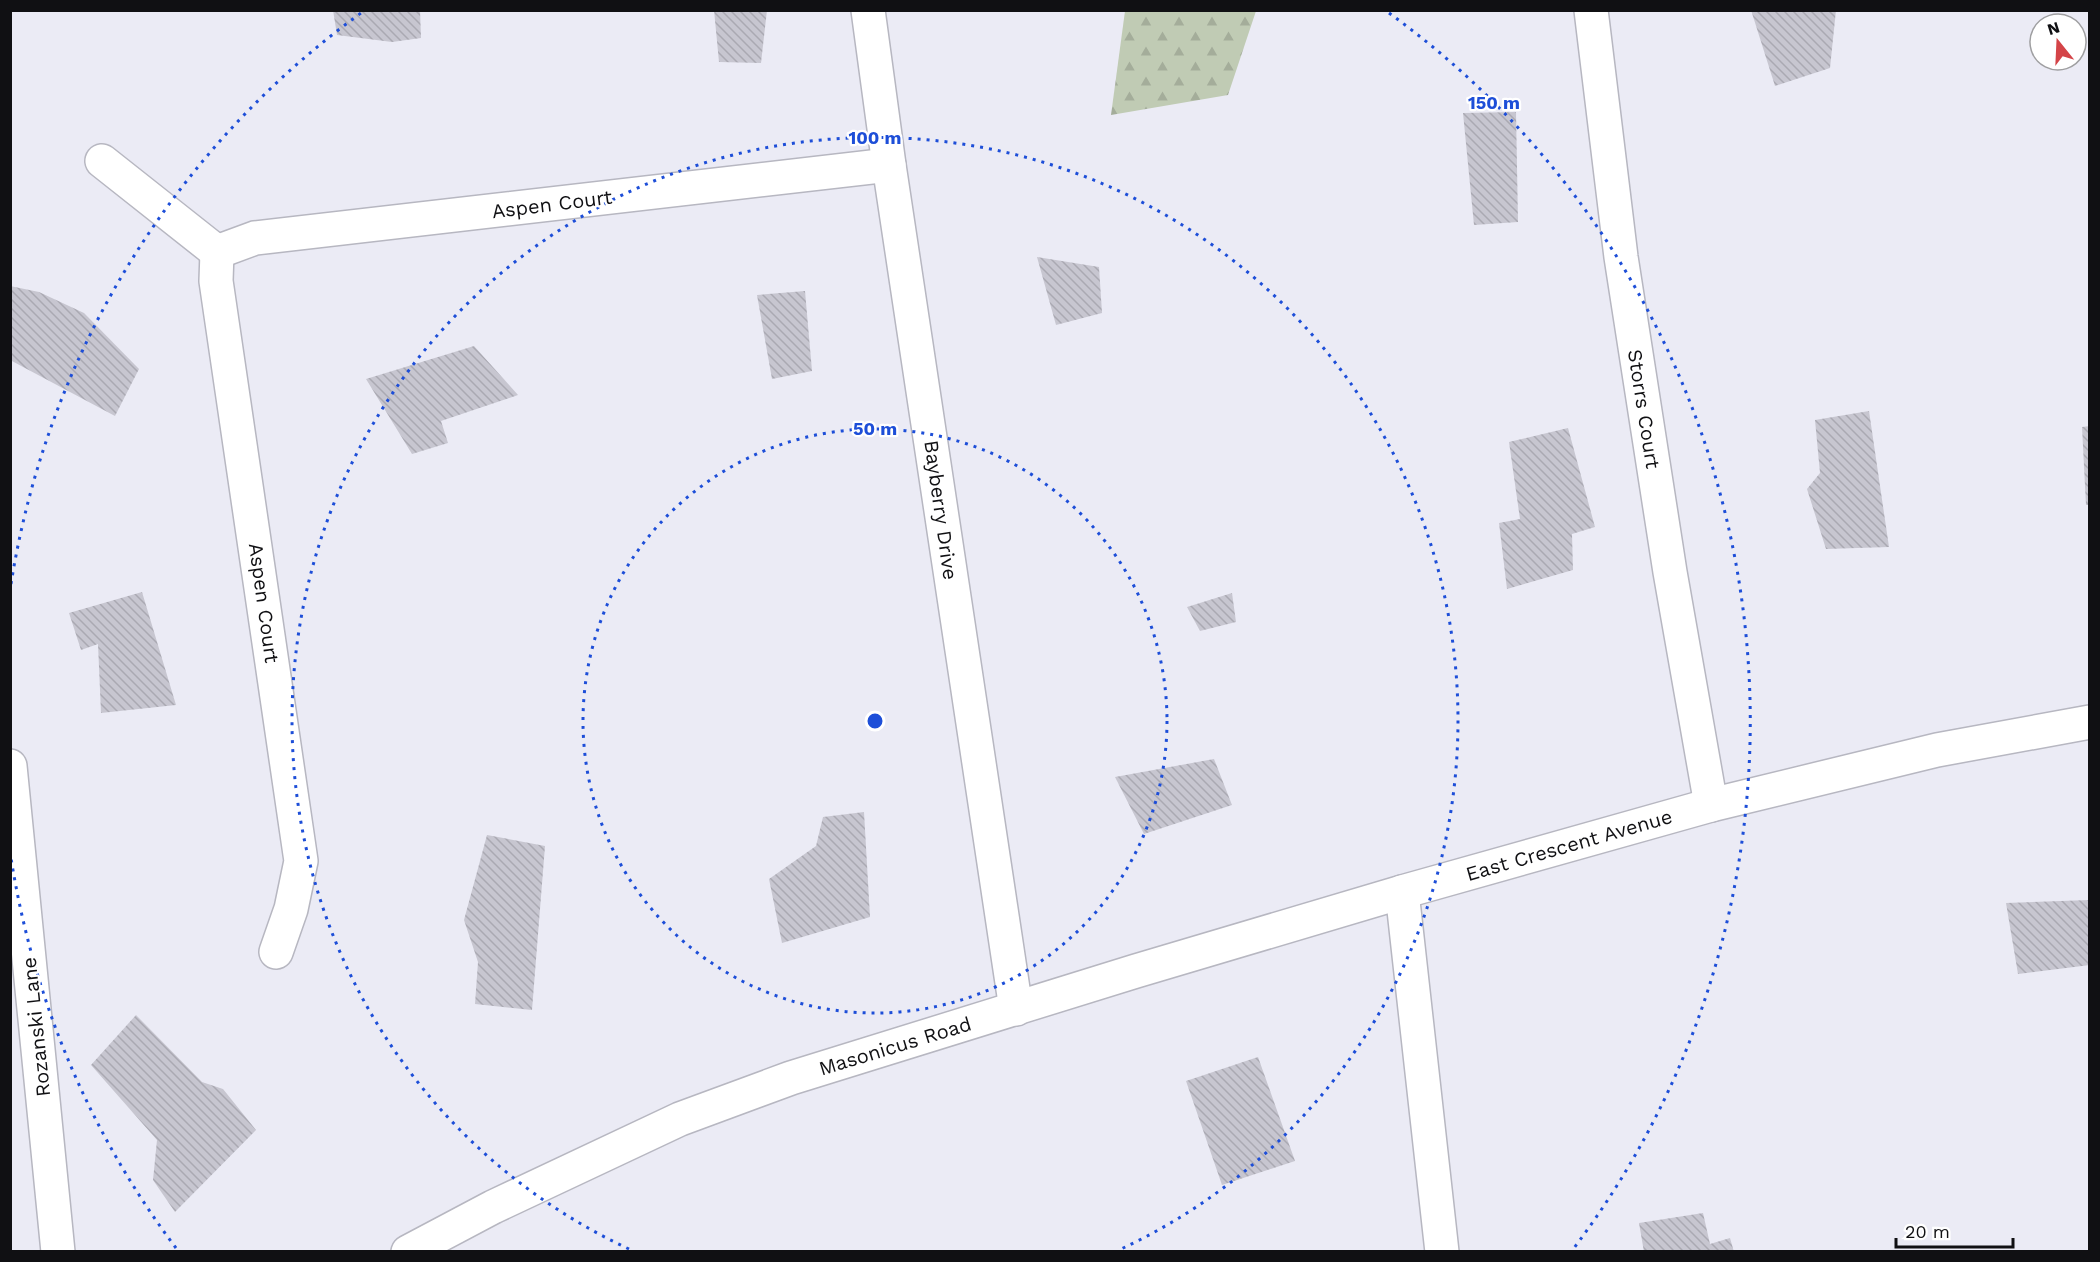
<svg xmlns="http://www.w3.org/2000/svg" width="2100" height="1262" font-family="'Work Sans',sans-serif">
<defs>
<pattern id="forest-firs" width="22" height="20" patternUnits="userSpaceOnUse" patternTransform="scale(1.5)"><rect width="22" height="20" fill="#c0cbb4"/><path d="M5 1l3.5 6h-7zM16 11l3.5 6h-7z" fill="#a4ad9a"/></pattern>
<pattern id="building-back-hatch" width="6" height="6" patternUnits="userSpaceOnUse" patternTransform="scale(1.5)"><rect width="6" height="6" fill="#c7c6d0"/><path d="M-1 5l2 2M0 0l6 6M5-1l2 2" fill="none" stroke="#aaa9b2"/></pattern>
</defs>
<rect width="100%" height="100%" fill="#ebebf5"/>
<path fill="url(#forest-firs)" d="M 1125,11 L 1256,11 L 1228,95 L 1111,115 Z"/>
<g fill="url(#building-back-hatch)">
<path d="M 333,10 L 420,10 L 421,38 L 392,42 L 337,35 Z"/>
<path d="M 714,10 L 767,10 L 761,63 L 719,62 Z"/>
<path d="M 1751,10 L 1836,10 L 1830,68 L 1775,86 Z"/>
<path d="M 1516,112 L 1518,222 L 1474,225 L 1463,113 Z"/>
<path d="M 1037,257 L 1099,267 L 1102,313 L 1056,325 Z"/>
<path d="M 10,286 L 39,292 L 84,313 L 139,369 L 115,416 L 10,360 Z"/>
<path d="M 805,291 L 812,371 L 772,379 L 757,295 Z"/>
<path d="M 474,346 L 518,395 L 441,421 L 448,443 L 412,454 L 366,379 Z"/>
<path d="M 1869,411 L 1889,547 L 1826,549 L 1807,489 L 1820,473 L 1815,420 Z"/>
<path d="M 2090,426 L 2090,505 L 2086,505 L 2082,427 Z"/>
<path d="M 1568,428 L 1595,527 L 1572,534 L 1573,570 L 1507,589 L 1499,523 L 1520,519 L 1509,442 Z"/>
<path d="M 142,592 L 176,705 L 101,713 L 98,644 L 81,650 L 69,613 Z"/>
<path d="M 1232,593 L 1236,622 L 1200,631 L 1187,607 Z"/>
<path d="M 1214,759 L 1232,805 L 1144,834 L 1115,777 Z"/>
<path d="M 864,812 L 870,917 L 782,943 L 769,879 L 816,846 L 823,817 Z"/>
<path d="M 487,835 L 545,846 L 532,1010 L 475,1004 L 478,962 L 464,920 Z"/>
<path d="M 2090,900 L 2090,965 L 2018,974 L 2006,903 Z"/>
<path d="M 136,1015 L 202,1082 L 223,1089 L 256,1130 L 175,1212 L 153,1180 L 157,1140 L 91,1065 Z"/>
<path d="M 1258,1057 L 1295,1161 L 1222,1185 L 1186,1081 Z"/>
<path d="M 1703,1213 L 1710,1244 L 1730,1238 L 1734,1252 L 1644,1252 L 1639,1223 Z"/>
</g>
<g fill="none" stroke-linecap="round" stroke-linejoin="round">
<g stroke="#b7b7c1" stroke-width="36">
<g id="street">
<path d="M 868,10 L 889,165 L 1016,1009"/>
<path d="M 1591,10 L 1621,257 L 1670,572 L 1711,805"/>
<path d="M 102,161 L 217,252 L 255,238 L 889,165"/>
<path d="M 217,252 L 216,281 L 301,861 L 291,909 L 276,952"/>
<path d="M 10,766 L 58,1252"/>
<path d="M 408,1252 L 493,1207 L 680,1119 L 791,1078 L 1136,971 L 1402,892"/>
</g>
</g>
<g stroke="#b7b7c1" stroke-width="36">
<path id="secondary" d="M 1442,1252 L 1402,892 L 1711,805 L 1937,750 L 2090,722"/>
</g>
<use href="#street" stroke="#fff" stroke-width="33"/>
<use href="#secondary" stroke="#fff" stroke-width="33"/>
</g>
<g fill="none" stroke="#1d4ed8" stroke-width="3" stroke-dasharray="3 6">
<circle cx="875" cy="721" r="292"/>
<path d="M629 1249A583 583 0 1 1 1121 1249"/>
<path d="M176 1248A875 875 0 0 1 11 858M11 584A875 875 0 0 1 361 13M1389 13A875 875 0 0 1 1574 1248"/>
</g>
<g text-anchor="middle" stroke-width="4.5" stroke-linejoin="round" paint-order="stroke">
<g font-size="20" fill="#101013" stroke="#fff">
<text transform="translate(552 204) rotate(-7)" y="7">Aspen Court</text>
<text transform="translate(1644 409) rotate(81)" y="7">Storrs Court</text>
<text transform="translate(941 510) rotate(82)" y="7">Bayberry Drive</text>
<text transform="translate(264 603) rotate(82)" y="7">Aspen Court</text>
<text transform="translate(1569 845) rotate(-16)" y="7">East Crescent Avenue</text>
<text transform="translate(36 1027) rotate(-96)" y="7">Rozanski Lane</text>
<text transform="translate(895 1046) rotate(-17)" y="7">Masonicus Road</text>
</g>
</g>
<circle cx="875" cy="721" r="9" fill="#1d4ed8" stroke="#fff" stroke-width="3"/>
<g font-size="18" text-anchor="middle" font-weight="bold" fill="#1d4ed8" stroke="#fff" stroke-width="4.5" stroke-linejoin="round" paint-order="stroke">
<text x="1494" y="109">150 m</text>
<text x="875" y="144">100 m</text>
<text x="875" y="435">50 m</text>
</g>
<rect width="2100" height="1262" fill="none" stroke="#101013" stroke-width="24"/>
<g transform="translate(2058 42) rotate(342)"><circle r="28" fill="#ffffff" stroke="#9f9fa1" stroke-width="1.5"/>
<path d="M0-4.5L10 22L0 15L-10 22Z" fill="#d44448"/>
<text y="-9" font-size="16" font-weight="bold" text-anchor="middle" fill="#101013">N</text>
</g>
<path d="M1896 1238v9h117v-9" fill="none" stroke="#101013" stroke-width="3"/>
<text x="1905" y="1238" font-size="18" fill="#101013" stroke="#ffffff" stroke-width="4.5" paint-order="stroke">20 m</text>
</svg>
